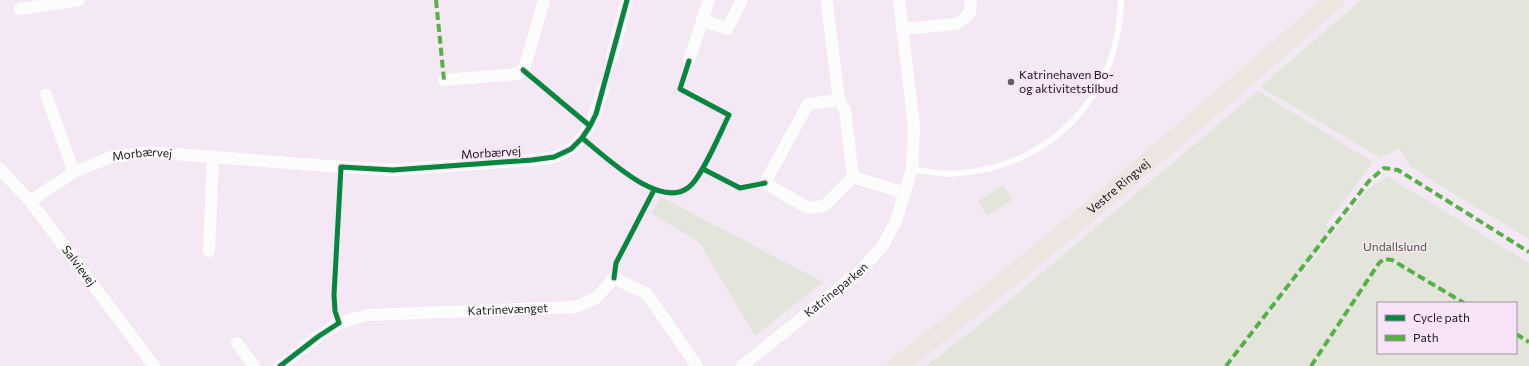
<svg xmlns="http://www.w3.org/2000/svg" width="1529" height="366" font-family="Commissioner,sans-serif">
<rect width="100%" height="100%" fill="#f3e8f3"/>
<g fill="#e3e5db" fill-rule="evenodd">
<path d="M 1361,0 L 1529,0 L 1529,239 L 1412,168 L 1399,148 L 1381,158 L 1260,87 Z"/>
<path d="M 1258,91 L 1373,162 L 1326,225 L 1334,230 L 1229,366 L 926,366 L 988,318 Z"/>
<path d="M 1387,176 L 1529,263 L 1529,366 L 1230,366 L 1367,190 ZM 1378,303 L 1516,303 L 1516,353 L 1378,353 Z"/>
<path d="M 1003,185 L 1013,200 L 987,216 L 978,201 Z"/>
<path d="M 661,197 L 823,282 L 755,336 L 700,243 L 651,213 Z"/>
</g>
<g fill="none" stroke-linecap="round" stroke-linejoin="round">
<g stroke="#fdfcfd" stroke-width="6">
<path d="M 603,89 L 612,57"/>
<path d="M 912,169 C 928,172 944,175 960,173 C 1053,166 1120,93 1121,0"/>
</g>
<g stroke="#fdfcfd" stroke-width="12">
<path d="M 827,4 L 839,100 L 845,110 L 853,177"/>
<path d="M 20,9 L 79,0"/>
<path d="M 702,20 L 727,29 L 742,0"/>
<path d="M 902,29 L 956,24 L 964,19 L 970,12 L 971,0"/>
<path d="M 612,57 L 627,0"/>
<path d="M 689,61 L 709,0"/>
<path d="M 444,80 L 518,74 L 525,66 L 544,0"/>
<path d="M 46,95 L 74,172"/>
<path d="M 839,100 L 808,104 L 765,183 L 808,208 L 824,206 L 853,177 L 905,193"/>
<path id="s1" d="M 0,169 L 30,201 L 154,366"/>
<path id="s2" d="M 30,201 L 74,172 L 111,157 L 149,152 L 341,167 L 393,170 L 532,160 C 539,159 547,159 554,157 C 585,148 595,117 603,89"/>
<path d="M 209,251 L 213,156"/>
<path d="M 237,343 L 254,366"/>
<path id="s3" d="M 280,366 L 319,336 L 339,323 L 367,315 L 576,307 L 596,298 L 614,278 L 647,294 L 697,366"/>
<path id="s4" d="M 742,366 L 859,272 L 882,247 L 896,221 L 912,169 L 914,127 L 899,0"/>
</g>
<path stroke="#ece5e0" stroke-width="19" id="s5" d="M 897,366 C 1048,251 1191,125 1335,0"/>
<g stroke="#55b145" stroke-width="4" stroke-dasharray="8 4" stroke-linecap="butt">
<path d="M 436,0 L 444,80"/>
<path d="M 1516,334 L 1529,342"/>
<path d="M 1226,366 L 1369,181 L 1384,168 L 1398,170 L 1529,252"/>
<path d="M 1311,366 L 1379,263 L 1384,259 L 1392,260 L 1464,303"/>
</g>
<g stroke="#f8e3f8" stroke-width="8">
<g id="cycleway">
<path d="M 523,70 L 590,126"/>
<path d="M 582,138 C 604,155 660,211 689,187 C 702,177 721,131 729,115 L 680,89 L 689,61"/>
<path d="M 703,169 L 740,188 L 765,183"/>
<path d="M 614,278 L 616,263 L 654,190"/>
<path d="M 280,366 L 319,336 L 339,323 L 335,311 L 334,295 L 341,167 L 393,170 L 532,160 L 554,157 L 571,149 L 582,138 L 590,126 L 596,114 L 627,0"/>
</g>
</g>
<use href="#cycleway" stroke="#00873e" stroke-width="5"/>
</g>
<circle fill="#665e66" stroke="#f8e3f8" stroke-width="1.5" cx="1011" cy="82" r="4"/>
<g text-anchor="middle" stroke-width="3" stroke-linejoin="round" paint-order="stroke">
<g font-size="12" fill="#1a131a" stroke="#f8e3f8" text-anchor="start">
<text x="1019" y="79">Katrinehaven Bo-<tspan x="1019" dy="14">og aktivitetstilbud</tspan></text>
</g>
<g font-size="12" fill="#1a131a" stroke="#f8e3f8">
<text transform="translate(491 153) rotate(-4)" y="4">Morbærvej</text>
<text dy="4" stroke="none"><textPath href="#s2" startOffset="124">Morbærvej</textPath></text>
<text dy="4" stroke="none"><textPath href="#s5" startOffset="285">Vestre Ringvej</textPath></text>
<text dy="4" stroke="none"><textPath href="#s1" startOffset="125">Salvievej</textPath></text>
<text dy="4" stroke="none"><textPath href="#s4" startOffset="121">Katrineparken</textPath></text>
<text dy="4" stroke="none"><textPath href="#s3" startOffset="243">Katrinevænget</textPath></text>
</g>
<g font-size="12" fill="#4c5e2f" stroke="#f8e3f8">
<text x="1395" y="251">Undallslund</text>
</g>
</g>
<rect x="1377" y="302" width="140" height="52" fill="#f8e3f8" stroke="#9f909f"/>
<rect x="1385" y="315" width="20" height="6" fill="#00873e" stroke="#9f909f"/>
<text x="1413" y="322" font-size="12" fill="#1a131a">Cycle path</text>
<rect x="1385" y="335" width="20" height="6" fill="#55b145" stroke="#9f909f"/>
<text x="1413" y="342" font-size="12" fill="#1a131a">Path</text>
</svg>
